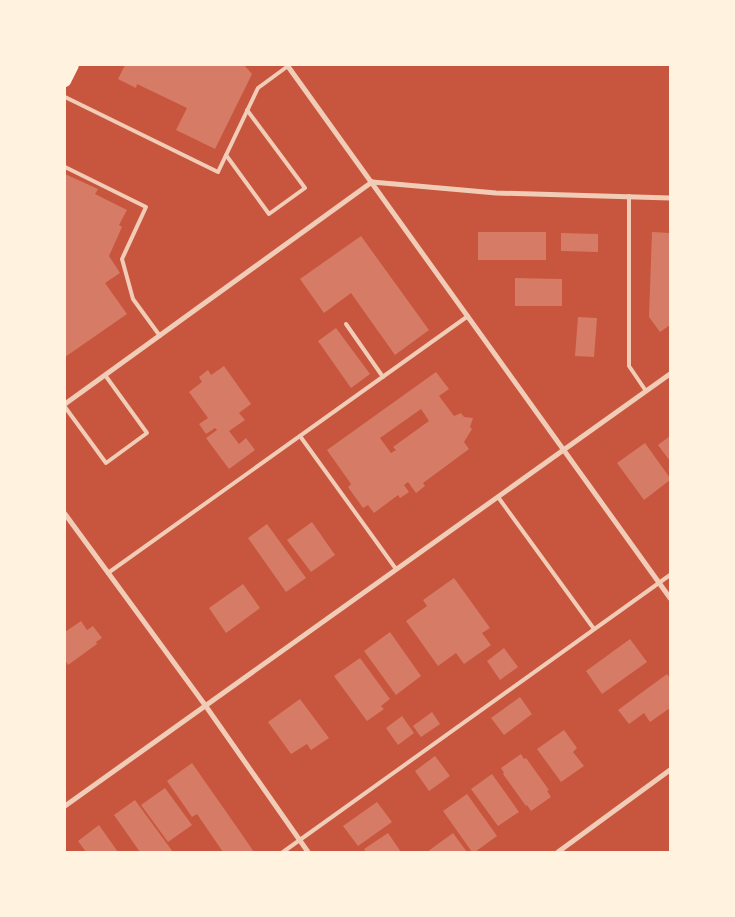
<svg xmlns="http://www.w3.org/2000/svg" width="735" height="917" viewBox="0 0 735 917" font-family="Mulish,sans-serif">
	<rect width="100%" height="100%" fill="#c8553d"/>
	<g fill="#d67c66" fill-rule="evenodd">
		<polygon points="125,65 244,65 252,74 215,149 176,130 187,108 137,84 136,88 118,79"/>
		<polygon points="65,174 98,189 95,194 127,210 119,225 122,227 109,256 120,273 105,283 127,314 65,357"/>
		<rect x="478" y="232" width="68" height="28"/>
		<polygon points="652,232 670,233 670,325 660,332 649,317"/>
		<polygon points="561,233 598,234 598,252 561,251"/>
		<polygon points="361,236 429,330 395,355 351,293 324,313 300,279"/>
		<polygon points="515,278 562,279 562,306 515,306"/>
		<polygon points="578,317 597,318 594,357 575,356"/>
		<polygon points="336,328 370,374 351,388 318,341"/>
		<polygon points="224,366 251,404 239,413 245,420 229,431 239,444 246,438 255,450 229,469 206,438 217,430 215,428 206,434 199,424 208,418 189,392 202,382 199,377 208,370 211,375"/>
		<path d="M436 372 449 389 439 396 454 416 461 413 464 417 473 418 470 427 472 429 464 442 469 449 423 483 425 486 416 493 408 482 404 485 409 492 400 498 398 495 374 513 368 505 363 508 348 487 351 484 327 450ZM421 409 429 421 393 447 396 450 391 453 380 438Z"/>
		<polygon points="670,436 670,461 658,445"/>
		<polygon points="645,443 670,478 670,480 644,500 617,463"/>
		<polygon points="312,522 335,555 311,572 287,540"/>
		<polygon points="267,524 306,578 286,592 248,538"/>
		<polygon points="454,578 490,628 482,633 491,645 464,664 456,653 438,666 406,621 427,606 423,600"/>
		<polygon points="243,584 260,608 226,633 209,608"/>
		<polygon points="81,621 87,630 93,626 102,638 96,642 97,644 68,665 65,660 65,632"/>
		<polygon points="390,632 421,676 396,695 364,651"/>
		<polygon points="630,639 647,662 602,694 586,671"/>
		<polygon points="504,648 518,667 500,680 487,661"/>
		<polygon points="360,658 390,699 381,706 384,709 367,721 334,676"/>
		<polygon points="667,674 670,678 670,708 650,722 644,713 629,724 618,710"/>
		<polygon points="520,697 532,714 504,735 491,718"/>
		<polygon points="300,699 329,738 311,750 307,744 291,754 268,722"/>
		<polygon points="432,712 440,724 421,737 413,726"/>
		<polygon points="402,716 414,733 398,745 386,728"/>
		<polygon points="564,730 577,748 573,752 584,766 561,782 537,749"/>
		<polygon points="521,754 524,759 526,758 549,790 547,791 551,797 531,811 527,805 526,806 503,774 504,773 501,768"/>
		<polygon points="435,756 450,776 429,791 415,771"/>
		<polygon points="192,763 241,833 254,852 223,852 197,814 192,817 167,781"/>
		<polygon points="492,774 519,812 498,826 471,789"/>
		<polygon points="165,788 192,825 168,842 141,805"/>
		<polygon points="467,794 497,836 475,852 472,852 443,811"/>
		<polygon points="135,800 173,852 140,852 114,815"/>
		<polygon points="377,802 392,822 358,846 343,826"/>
		<polygon points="99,825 118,852 86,852 78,841"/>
		<polygon points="388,833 401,852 366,852 364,849"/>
		<polygon points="453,833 467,852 427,852"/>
	</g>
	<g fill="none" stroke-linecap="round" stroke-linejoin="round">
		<g stroke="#f1ccb7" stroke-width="4">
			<polyline points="65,97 218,172 258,88 288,66"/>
			<polyline points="226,155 269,214 305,188 247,110"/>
			<polyline points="65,167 146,207 122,259 133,299 160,336"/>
			<polyline points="629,196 629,366 646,391"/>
			<polyline points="346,324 383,377"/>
			<polyline points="65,407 106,463 147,433 105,375"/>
			<polyline points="300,436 396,569"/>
			<polyline points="498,497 594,629"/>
			<polyline points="108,573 468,316"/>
			<polyline points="283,852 670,575"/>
		</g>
		<g stroke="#f1ccb7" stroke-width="5">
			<polyline points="287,65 670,598"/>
			<polyline points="372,182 496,193 670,198"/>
			<polyline points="65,404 372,182"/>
			<polyline points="65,514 205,705 308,852"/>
			<polyline points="65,806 670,374"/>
			<polyline points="558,852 670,770"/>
		</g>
		<polyline stroke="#fff3e0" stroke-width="12" points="65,81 73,65"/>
	</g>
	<rect width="735" height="917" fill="none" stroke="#fff3e0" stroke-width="132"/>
</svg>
